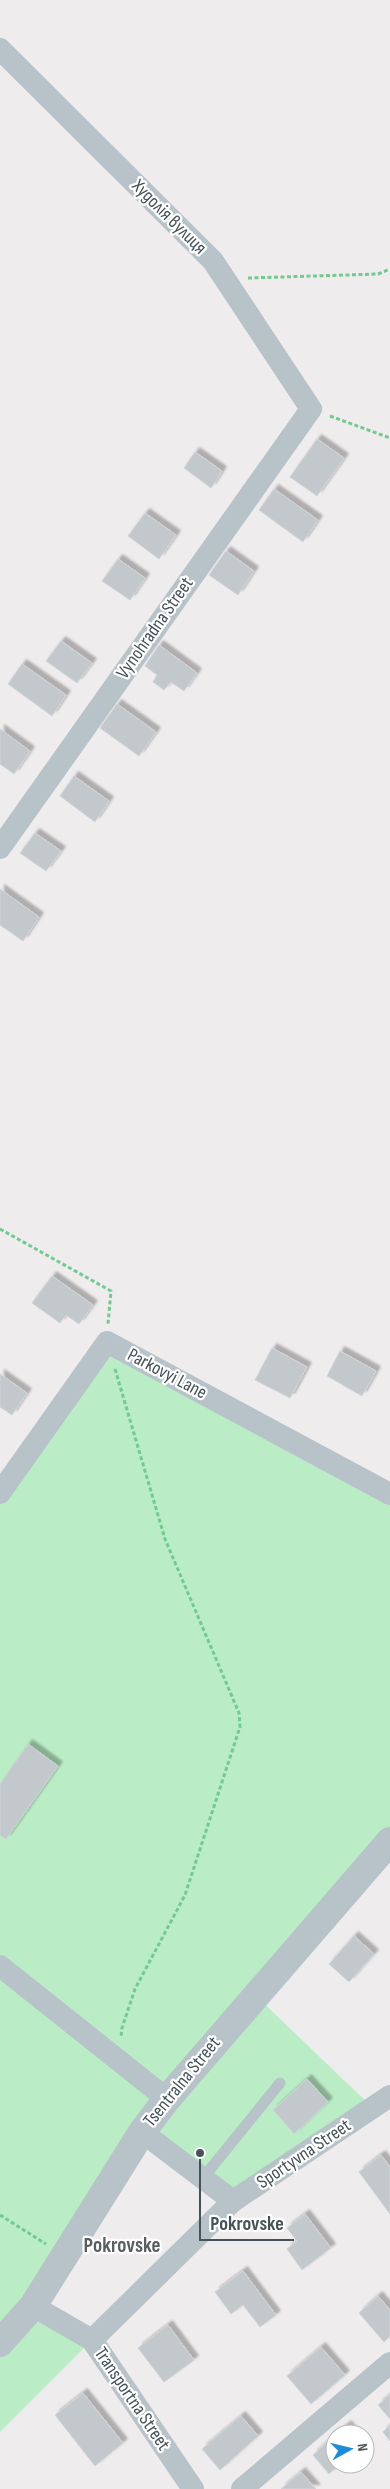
<svg xmlns="http://www.w3.org/2000/svg" width="390" height="2489" viewBox="0 0 390 2489" font-family="'Sofia Sans Condensed',sans-serif">
	<defs>
		<filter id="shadow"><feDropShadow dx="4.5" dy="-4.5" stdDeviation="1" flood-color="#0004"/></filter>
	</defs>
	<rect width="100%" height="100%" fill="#efeced"/>
	<polygon fill="#baedc6" points="107,1342 390,1494 390,1841 255,1995 373,2108 233,2201 142,2132 33,2306 92,2340 0,2432 0,1493"/>
	<g fill="#c3c8cc" stroke="#d0d4d8" filter="url(#shadow)">
		<polygon points="317,439 344,458 317,496 290,477"/>
		<polygon points="195,452 222,471 211,488 184,468"/>
		<polygon points="274,489 318,520 303,542 259,510"/>
		<polygon points="145,513 176,535 159,559 128,536"/>
		<polygon points="226,551 254,571 238,595 209,575"/>
		<polygon points="118,559 145,578 130,600 102,581"/>
		<polygon points="61,641 92,663 77,683 46,661"/>
		<polygon points="159,645 197,673 184,691 171,682 164,690 153,682 157,675 145,666"/>
		<polygon points="22,664 66,695 52,716 8,684"/>
		<polygon points="117,704 156,732 139,756 100,728"/>
		<polygon points="0,729 30,751 14,774 0,764"/>
		<polygon points="74,776 109,801 95,822 60,796"/>
		<polygon points="35,833 61,851 46,871 20,853"/>
		<polygon points="0,889 39,917 23,941 0,925"/>
		<polygon points="52,1276 93,1305 79,1324 66,1315 60,1323 32,1303"/>
		<polygon points="272,1348 307,1367 290,1398 255,1380"/>
		<polygon points="340,1351 376,1371 362,1396 327,1376"/>
		<polygon points="0,1374 27,1393 12,1415 0,1407"/>
		<polygon points="28,1744 58,1766 6,1839 0,1835 0,1784"/>
		<polygon points="354,1936 374,1954 349,1982 329,1964"/>
		<polygon points="307,2079 328,2102 294,2134 273,2110"/>
		<polygon points="381,2155 390,2167 390,2214 359,2172"/>
		<polygon points="305,2214 331,2248 302,2270 287,2249 297,2241 287,2228"/>
		<polygon points="243,2271 276,2315 260,2327 243,2305 231,2314 215,2292"/>
		<polygon points="378,2296 390,2310 390,2336 384,2342 359,2313"/>
		<polygon points="168,2325 194,2360 164,2382 138,2348"/>
		<polygon points="321,2347 345,2375 311,2404 287,2376"/>
		<polygon points="83,2393 123,2443 95,2466 55,2415"/>
		<polygon points="390,2395 390,2419 378,2405"/>
		<polygon points="241,2416 258,2436 220,2470 202,2449"/>
		<polygon points="347,2425 354,2434 336,2434"/>
		<polygon points="390,2425 390,2441 383,2432"/>
		<polygon points="335,2435 335,2464 340,2464 329,2474 313,2455"/>
		<polygon points="301,2472 316,2489 281,2489"/>
	</g>
	<g fill="none" stroke-linecap="round" stroke-linejoin="round">
		<g stroke="#73ca91" stroke-width="3" stroke-dasharray="4 2.5" stroke-linecap="butt">
			<polyline points="248,278 378,274 390,269"/>
			<polyline points="330,416 390,438"/>
			<polyline points="0,1229 111,1291 108,1324"/>
			<polyline points="115,1369 165,1539 239,1713 240,1727 185,1895 135,1989 122,2028 121,2037"/>
			<polyline points="0,2215 46,2244"/>
		</g>
		<polyline stroke="#b8c3c9" stroke-width="11" points="203,2178 280,2083"/>
		<g stroke="#b8c3c9" stroke-width="22">
			<polyline points="0,49 213,261 311,409 0,848"/>
			<polyline points="0,1493 107,1342 390,1494"/>
			<polyline points="0,1966 167,2099"/>
			<polyline points="142,2132 233,2201"/>
			<polyline points="33,2306 92,2340 193,2489"/>
			<polyline points="92,2340 233,2201 390,2096"/>
			<polyline points="242,2489 390,2363"/>
		</g>
		<polyline stroke="#b8c3c9" stroke-width="28" points="0,2343 33,2306 142,2132 167,2099 390,1841"/>
	</g>
	<g text-anchor="middle" dominant-baseline="central" stroke-width="4.5" stroke-linejoin="round" paint-order="stroke">
		<g font-size="19" fill="#455359" stroke="#fff">
			<text transform="translate(169 217) rotate(45)">Худолія вулиця</text>
			<text transform="translate(155 628) rotate(-55)">Vynohradna Street</text>
			<text transform="translate(167 1374) rotate(28)">Parkovyi Lane</text>
			<text transform="translate(182 2082) rotate(-51)">Tsentralna Street</text>
			<text transform="translate(304 2154) rotate(-34)">Sportyvna Street</text>
			<text transform="translate(132 2399) rotate(56)">Transportna Street</text>
		</g>
		<g font-size="21" font-weight="bold" fill="#595e61" stroke="#fff">
			<text x="122" y="2245">Pokrovske</text>
		</g>
	</g>
	<path fill="none" stroke="#455359" stroke-width="2" d="M200 2153L200 2240H294"/>
	<circle fill="#455359" stroke="#fff" stroke-width="2" cx="200" cy="2153" r="5"/>
	<g font-size="20" text-anchor="middle" font-weight="bold" fill="#455359" stroke="#fff" stroke-width="4.5" stroke-linejoin="round" paint-order="stroke">
		<text x="247" y="2230">Pokrovske</text>
	</g>
	<g transform="translate(350 2449) rotate(82)"><circle r="24" fill="#ffffff" stroke="#b5babd"/>
	<path d="M0-4L9 19L0 12L-9 19Z" fill="#1c8cd9"/>
	<text y="-8" font-size="14" font-weight="bold" text-anchor="middle" fill="#455359">N</text>
	</g>
</svg>
